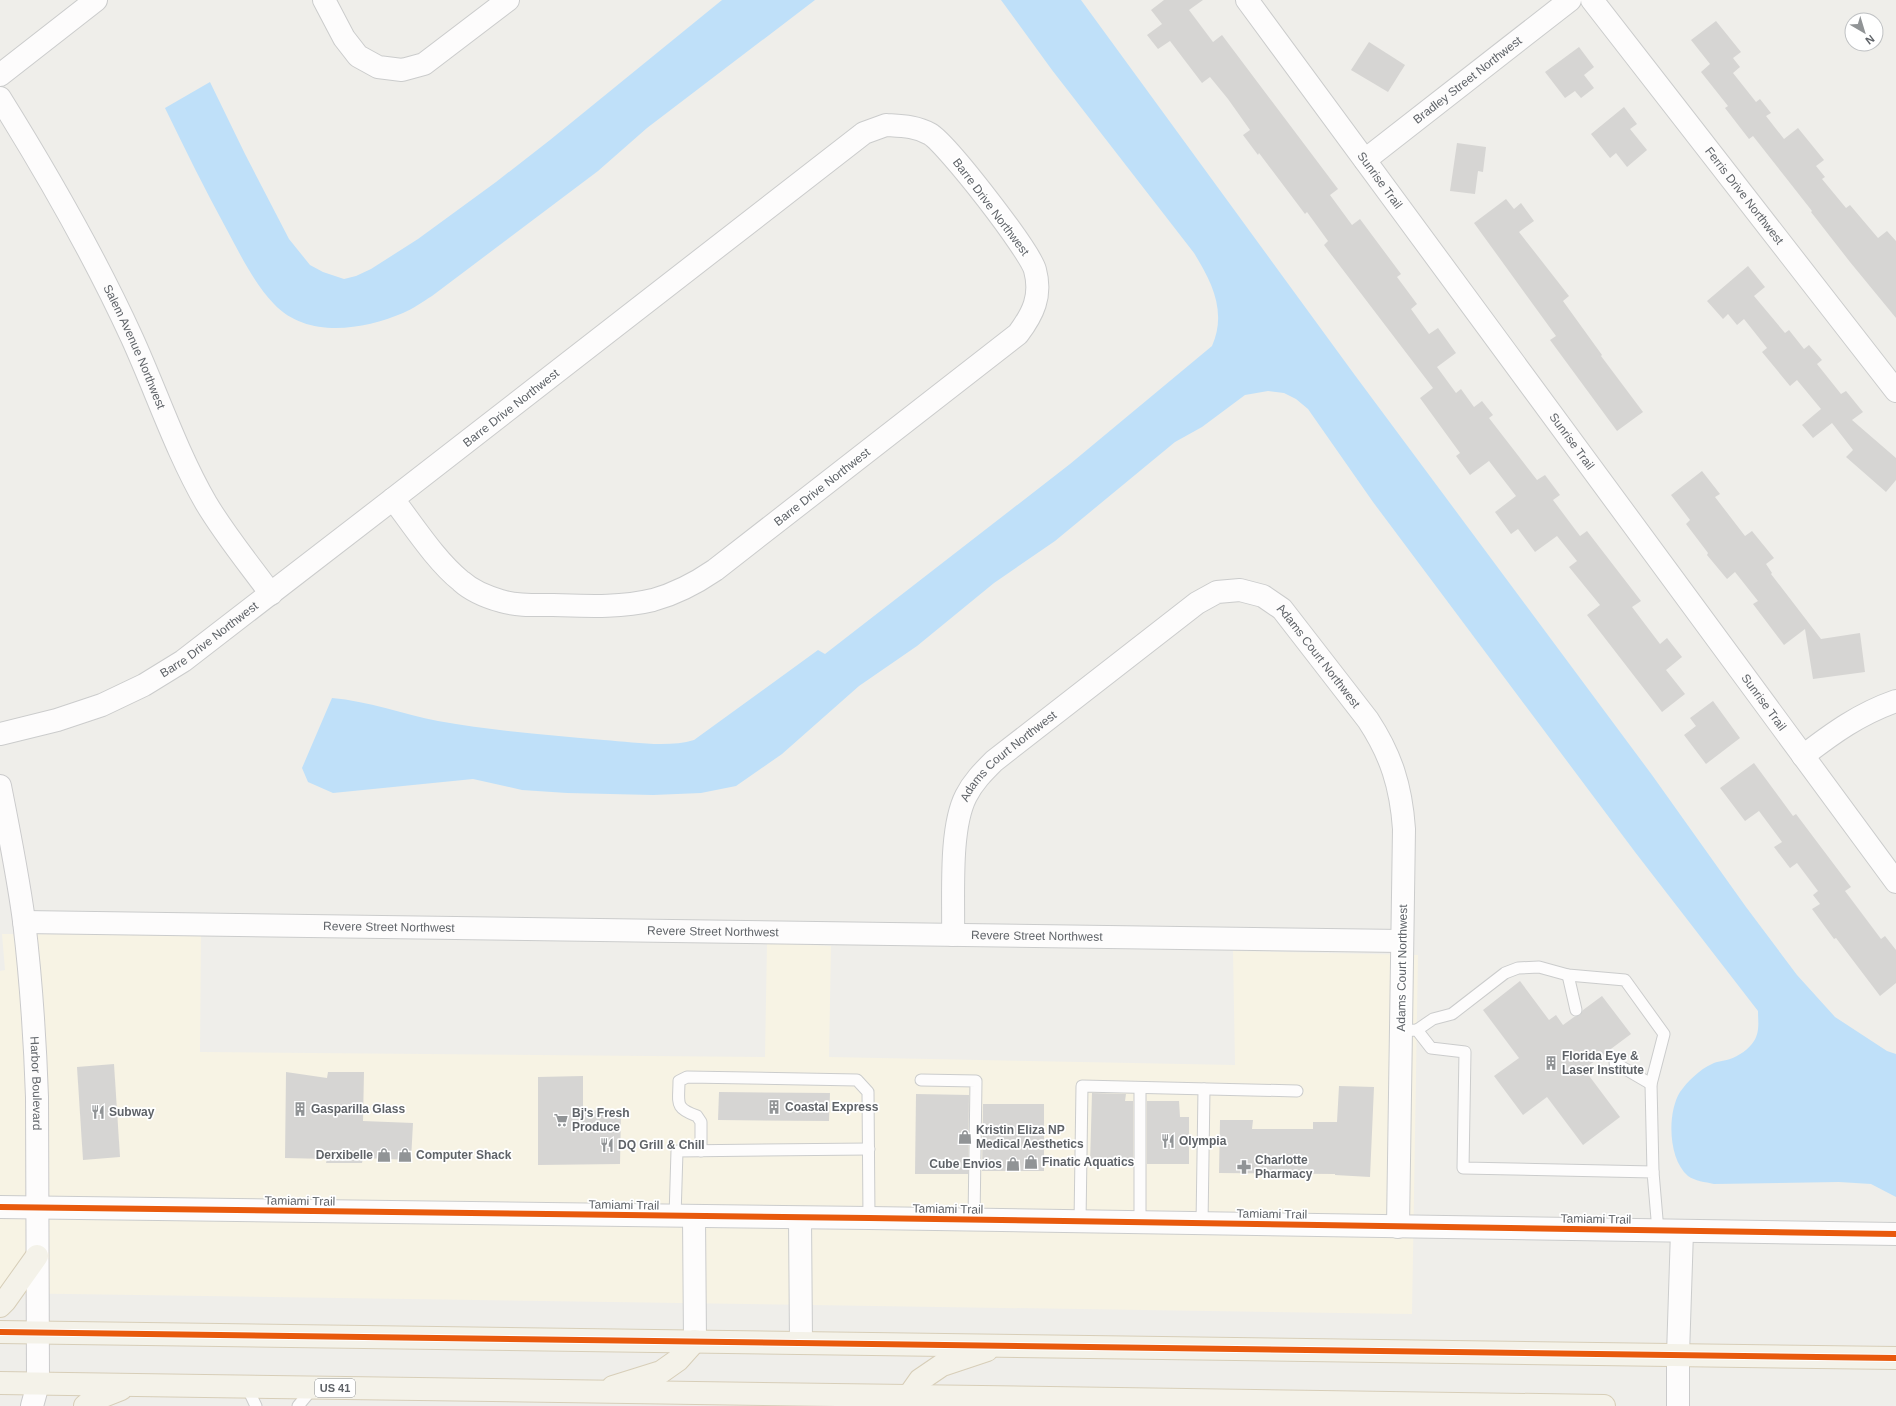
<svg xmlns="http://www.w3.org/2000/svg" width="1896" height="1406" viewBox="0 0 1896 1406" font-family="Helvetica,sans-serif">
	<rect width="100%" height="100%" fill="#efeeea"/>
	<polygon fill="#f7f3e4" points="2,934 201,935 200,1052 765,1057 767,943 831,946 829,1057 1235,1065 1233,951 1418,955 1412,1314 0,1293 0,971 5,970"/>
	<g fill="#bfe0f9">
		<path d="M722 0H815L647 128 598 171 432 296C422 302 413 309 403 313 363 330 307 339 274 304 254 283 241 256 227 230 205 190 185 149 165 108L210 82 245 154 289 239 310 265 323 272 344 279 356 276 371 269 418 239 496 182 550 140Z"/>
		<path d="M1001 0H1081L1354 374 1652 775 1746 907 1797 975 1835 1017 1887 1051 1896 1054V1197L1871 1184 1839 1182 1714 1184C1705 1182 1695 1181 1688 1176 1668 1159 1667 1113 1680 1092 1687 1082 1700 1069 1712 1064 1717 1061 1724 1061 1730 1059 1739 1056 1749 1049 1754 1041 1760 1032 1758 1021 1758 1011L1635 852 1373 502 1308 409 1296 399 1284 393 1268 391 1245 395 1202 427 1175 442 1055 541 994 583 917 646 859 686 782 754 736 786 701 793 653 795 567 793 522 790 473 779 333 793 308 782 302 768 332 698C368 701 403 714 438 721 493 731 549 735 604 740 632 742 668 748 694 740L818 650 825 654 1070 464 1212 346C1227 312 1212 282 1194 253L1052 70Z"/>
	</g>
	<g fill="#d6d5d3">
		<polygon points="1164,0 1203,0 1189,10 1213,42 1222,35 1338,189 1330,195 1352,225 1360,219 1401,274 1397,277 1417,304 1411,309 1429,334 1438,328 1456,353 1437,367 1456,393 1461,389 1474,407 1482,401 1493,415 1489,418 1537,480 1545,475 1560,495 1553,500 1580,536 1587,531 1641,601 1632,607 1660,644 1667,638 1682,657 1666,670 1685,694 1662,712 1587,615 1600,605 1569,567 1577,561 1557,536 1535,552 1518,529 1511,534 1495,512 1516,496 1489,461 1470,475 1456,456 1460,453 1420,398 1433,388 1324,245 1328,241 1307,212 1305,214 1259,153 1258,155 1243,135 1250,130 1228,99 1210,77 1202,83 1170,41 1158,49 1147,35 1162,24 1151,10"/>
		<polygon points="1716,21 1741,52 1733,58 1740,67 1733,73 1756,102 1760,99 1771,113 1766,116 1784,139 1798,128 1824,160 1816,166 1825,177 1822,179 1846,208 1850,205 1878,238 1887,231 1896,241 1896,318 1850,262 1811,212 1812,211 1753,136 1749,139 1725,108 1728,106 1701,72 1710,64 1691,40"/>
		<polygon points="1369,42 1405,65 1388,92 1351,70"/>
		<polygon points="1579,47 1594,67 1584,75 1594,88 1581,98 1575,91 1565,98 1545,72"/>
		<polygon points="1624,107 1637,124 1630,129 1647,150 1627,167 1616,153 1610,158 1591,134"/>
		<polygon points="1457,143 1486,147 1483,172 1478,171 1475,194 1450,191"/>
		<polygon points="1506,199 1514,209 1521,203 1534,221 1519,232 1569,296 1563,301 1602,355 1601,356 1643,412 1617,431 1550,340 1556,336 1474,223"/>
		<polygon points="1748,266 1765,287 1754,296 1785,333 1789,330 1804,349 1809,345 1822,360 1817,364 1841,394 1846,391 1863,412 1852,420 1896,458 1896,480 1886,492 1846,457 1853,450 1832,423 1813,438 1802,425 1821,409 1797,380 1790,386 1762,352 1767,348 1744,319 1737,325 1728,314 1723,319 1707,301"/>
		<polygon points="1702,471 1720,494 1715,497 1745,536 1752,531 1774,558 1766,564 1772,573 1771,574 1821,639 1860,633 1865,672 1813,679 1805,629 1784,645 1753,604 1758,601 1735,572 1727,579 1707,555 1708,553 1686,524 1690,520 1671,495"/>
		<polygon points="1713,701 1740,738 1706,764 1684,735 1696,726 1690,718"/>
		<polygon points="1754,763 1793,816 1796,814 1851,887 1845,891 1881,939 1885,936 1896,950 1896,983 1880,996 1836,938 1834,939 1812,909 1820,904 1813,895 1818,891 1797,863 1790,868 1774,847 1782,842 1759,811 1745,821 1720,788"/>
		<polygon points="1520,981 1549,1020 1556,1015 1563,1025 1574,1017 1580,1015 1583,1010 1602,996 1631,1034 1584,1069 1620,1117 1583,1145 1547,1097 1523,1115 1494,1076 1519,1058 1483,1010"/>
		<polygon points="114,1064 120,1157 83,1160 77,1067"/>
		<polygon points="286,1072 327,1078 328,1072 364,1072 363,1121 413,1123 411,1160 363,1158 362,1163 326,1163 327,1159 285,1158"/>
		<polygon points="583,1076 583,1110 621,1111 620,1164 538,1165 538,1077"/>
		<polygon points="1339,1086 1374,1087 1370,1177 1335,1175 1335,1174 1219,1173 1220,1120 1253,1120 1252,1129 1313,1129 1313,1122 1337,1122"/>
		<polygon points="719,1092 830,1093 829,1121 718,1120"/>
		<polygon points="1092,1093 1126,1094 1125,1101 1133,1101 1133,1164 1090,1164"/>
		<polygon points="916,1094 969,1095 968,1174 915,1174"/>
		<polygon points="1147,1101 1179,1101 1180,1117 1189,1117 1189,1164 1147,1164"/>
		<polygon points="983,1104 1044,1104 1044,1171 982,1171"/>
	</g>
	<g fill="none" stroke-linecap="round" stroke-linejoin="round">
		<defs>
			<g id="lane">
				<polyline points="1568,975 1576,1010"/>
				<polyline points="1417,1030 1433,1019 1452,1014 1505,973 1518,968 1539,967 1568,975 1625,980 1664,1034 1651,1084 1653,1172"/>
				<polyline points="1401,1031 1417,1030 1431,1048 1465,1052 1463,1168 1653,1172 1658,1231"/>
				<polyline points="1615,1063 1651,1084"/>
				<polyline points="921,1080 976,1081 974,1220"/>
				<polyline points="1140,1088 1140,1223"/>
				<path d="M701 1151V1122L697 1116C674 1108 679 1103 679 1081L687 1077 857 1080 868 1092 869 1218"/>
				<polyline points="675,1217 677,1151 869,1149"/>
				<polyline points="1080,1222 1082,1086 1297,1091"/>
				<polyline points="1202,1224 1204,1089"/>
				<polyline points="247,1387 256,1406"/>
				<polyline points="298,1406 313,1388"/>
			</g>
			<g id="street">
				<polyline points="324,0 344,38 358,56 378,67 402,70 424,64 508,0"/>
				<path id="s1" d="M1247 0 1896 882"/>
				<path id="s2" d="M1592 0 1896 391"/>
				<polyline points="0,75 96,0"/>
				<path id="s3" d="M0 98C48 175 94 255 132 338 157 393 176 451 206 503 225 535 249 564 271 594"/>
				<path d="M886 125C901 126 916 126 930 134 947 144 1030 251 1035 270 1042 296 1033 314 1018 334L715 570C696 583 675 594 653 600 620 608 586 606 553 605 536 605 517 606 501 601 487 597 472 591 461 581 436 561 413 525 393 499L864 133Z"/>
				<path id="s4" d="M1365 160 1570 0"/>
				<path id="s5" d="M0 734 57 720 102 705 144 685 183 661 393 499"/>
				<path d="M1803 756C1833 733 1859 714 1896 701"/>
				<path id="s6" d="M24 922 1402 941"/>
				<path id="s7" d="M953 935C954 897 949 829 966 796 973 782 983 772 994 761L1197 603 1217 592 1240 590 1263 596 1282 609 1368 720C1391 755 1401 786 1404 829L1398 1227"/>
				<polyline points="0,1207 869,1218 1896,1234"/>
				<polyline points="694,1217 695,1341"/>
				<polyline points="800,1218 801,1342"/>
				<polyline points="1678,1355 1682,1231"/>
			</g>
			<g id="secondary">
				<path id="s8" d="M0 786C9 831 18 876 24 921 31 980 35 1039 37 1097L38 1384 32 1406"/>
				<polyline points="1678,1355 1678,1406"/>
			</g>
			<g id="primary">
				<polyline points="0,1306 5,1301 37,1256"/>
				<polyline points="0,1332 1896,1358"/>
				<polyline points="0,1383 1604,1406"/>
				<polyline points="613,1387 661,1372 678,1360 695,1341"/>
				<polyline points="908,1397 920,1380 942,1365 987,1350"/>
				<polyline points="85,1406 91,1401 121,1389"/>
			</g>
		</defs>
		<use href="#lane" stroke="#cbcccc" stroke-width="13"/>
		<use href="#street" stroke="#cbcccc" stroke-width="24"/>
		<use href="#secondary" stroke="#cacacb" stroke-width="24"/>
		<use href="#primary" stroke="#d7ceb8" stroke-width="24"/>
		<use href="#lane" stroke="#fdfcfc" stroke-width="11"/>
		<use href="#street" stroke="#fdfcfc" stroke-width="22"/>
		<use href="#secondary" stroke="#fdfcfc" stroke-width="22"/>
		<use href="#primary" stroke="#f4f2e9" stroke-width="22"/>
		<defs>
			<g id="cycleway">
				<polyline points="0,1207 869,1218 1896,1234"/>
				<polyline points="0,1332 1896,1358"/>
			</g>
		</defs>
		<use href="#cycleway" stroke="#fff" stroke-width="8"/>
		<use href="#cycleway" stroke="#e8590c" stroke-width="6"/>
	</g>
	<defs>
		<symbol id="building-bare" viewBox="-9 -9 18 18"><path d="M-4-6H4V6H1V3H-1V6H-4ZM-2.5-4.3h1.7v1.8h-1.7ZM.8-4.3h1.7v1.8H.8ZM-2.5-1h1.7V.8h-1.7ZM.8-1h1.7V.8H.8Z" fill="#919496" stroke="#fff" stroke-width="2.5" paint-order="stroke"/></symbol>
		<symbol id="restaurant-bare" viewBox="-9 -9 18 18"><path d="M-5-6h1v4h1v-4h1v4h1v-4h1v5L-1.5 .5V6h-2V.5L-5-1ZM5-6V6H3V1.5H1.5Q1.5-4 5-6Z" fill="#919496" stroke="#fff" stroke-width="2.5" paint-order="stroke"/></symbol>
		<symbol id="supermarket-bare" viewBox="-9 -9 18 18"><path d="M-6-5.5h2.5l.6 2H6L4.5 2H-2.5L-4.4-4H-6ZM-1.5 3.2a1.3 1.3 0 1 0 .1 0ZM3 3.2a1.3 1.3 0 1 0 .1 0Z" fill="#919496" stroke="#fff" stroke-width="2.5" paint-order="stroke"/></symbol>
		<symbol id="shop-bare" viewBox="-9 -9 18 18"><path d="M-5-2.5h2.3a2.7 3.5 0 0 1 5.4 0H5L5.5 6h-11ZM-1.5-2.5h3a1.5 2.3 0 0 0-3 0Z" fill="#919496" stroke="#fff" stroke-width="2.5" paint-order="stroke"/></symbol>
		<symbol id="pharmacy-bare" viewBox="-9 -9 18 18"><path d="M-2-6h4v4h4v4h-4v4h-4v-4h-4v-4h4Z" fill="#919496" stroke="#fff" stroke-width="2.5" paint-order="stroke"/></symbol>
	</defs>
	<g fill-rule="evenodd">
		<use href="#building-bare" x="1541" y="1053" width="20" height="20"/>
		<use href="#building-bare" x="764" y="1097" width="20" height="20"/>
		<use href="#building-bare" x="290" y="1099" width="20" height="20"/>
		<use href="#restaurant-bare" x="88" y="1102" width="20" height="20"/>
		<use href="#supermarket-bare" x="551" y="1110" width="20" height="20"/>
		<use href="#shop-bare" x="955" y="1127" width="20" height="20"/>
		<use href="#restaurant-bare" x="1158" y="1131" width="20" height="20"/>
		<use href="#restaurant-bare" x="597" y="1135" width="20" height="20"/>
		<use href="#shop-bare" x="374" y="1145" width="20" height="20"/>
		<use href="#shop-bare" x="395" y="1145" width="20" height="20"/>
		<use href="#shop-bare" x="1021" y="1152" width="20" height="20"/>
		<use href="#shop-bare" x="1003" y="1154" width="20" height="20"/>
		<use href="#pharmacy-bare" x="1234" y="1157" width="20" height="20"/>
	</g>
	<g text-anchor="middle" dominant-baseline="central" stroke-width="3.5" stroke-linejoin="round" paint-order="stroke">
		<rect fill="#fff" stroke="#8f9295" stroke-width="1" x="315" y="1379" width="40" height="18" rx="3"/>
		<g font-size="11" font-weight="bold" fill="#5f6368">
			<text x="335" y="1388">US 41</text>
		</g>
		<g font-size="12" fill="#5f6368" stroke="#fff">
			<text stroke="none"><textPath href="#s4" startOffset="130">Bradley Street Northwest</textPath></text>
			<text stroke="none"><textPath href="#s1" startOffset="224">Sunrise Trail</textPath></text>
			<text stroke="none"><textPath href="#s2" startOffset="248">Ferris Drive Northwest</textPath></text>
			<text transform="translate(991 207) rotate(53)">Barre Drive Northwest</text>
			<text stroke="none"><textPath href="#s3" startOffset="283">Salem Avenue Northwest</textPath></text>
			<text transform="translate(511 408) rotate(-38)">Barre Drive Northwest</text>
			<text stroke="none"><textPath href="#s1" startOffset="548">Sunrise Trail</textPath></text>
			<text transform="translate(822 487) rotate(-38)">Barre Drive Northwest</text>
			<text stroke="none"><textPath href="#s5" startOffset="232">Barre Drive Northwest</textPath></text>
			<text stroke="none"><textPath href="#s7" startOffset="595">Adams Court Northwest</textPath></text>
			<text stroke="none"><textPath href="#s1" startOffset="872">Sunrise Trail</textPath></text>
			<text stroke="none"><textPath href="#s7" startOffset="199">Adams Court Northwest</textPath></text>
			<text stroke="none"><textPath href="#s6" startOffset="365">Revere Street Northwest</textPath></text>
			<text stroke="none"><textPath href="#s6" startOffset="689">Revere Street Northwest</textPath></text>
			<text stroke="none"><textPath href="#s6" startOffset="1013">Revere Street Northwest</textPath></text>
			<text transform="translate(1402 968) rotate(-89)">Adams Court Northwest</text>
			<text stroke="none"><textPath href="#s8" startOffset="300">Harbor Boulevard</textPath></text>
			<text transform="translate(300 1201) rotate(1)">Tamiami Trail</text>
			<text transform="translate(624 1205) rotate(1)">Tamiami Trail</text>
			<text transform="translate(948 1209) rotate(1)">Tamiami Trail</text>
			<text transform="translate(1272 1214) rotate(1)">Tamiami Trail</text>
			<text transform="translate(1596 1219) rotate(1)">Tamiami Trail</text>
		</g>
		<g font-size="12" font-weight="bold" fill="#5f6368" stroke="#fff" text-anchor="start">
			<text x="1562" y="1056">Florida Eye &amp;<tspan x="1562" dy="14">Laser Institute</tspan></text>
			<text x="785" y="1107">Coastal Express</text>
			<text x="311" y="1109">Gasparilla Glass</text>
			<text x="109" y="1112">Subway</text>
			<text x="572" y="1113">Bj's Fresh<tspan x="572" dy="14">Produce</tspan></text>
			<text x="976" y="1130">Kristin Eliza NP<tspan x="976" dy="14">Medical Aesthetics</tspan></text>
			<text x="1179" y="1141">Olympia</text>
			<text x="618" y="1145">DQ Grill &amp; Chill</text>
			<text x="373" y="1155" text-anchor="end">Derxibelle</text>
			<text x="416" y="1155">Computer Shack</text>
			<text x="1255" y="1160">Charlotte<tspan x="1255" dy="14">Pharmacy</tspan></text>
			<text x="1042" y="1162">Finatic Aquatics</text>
			<text x="1002" y="1164" text-anchor="end">Cube Envios</text>
		</g>
	</g>
	<g transform="translate(1864 32) rotate(142)"><circle r="19" fill="#ffffff" stroke="#bfc1c3"/>
	<path d="M0-3L7 15L0 10L-7 15Z" fill="#919496"/>
	<text y="-6" font-size="11" font-weight="bold" text-anchor="middle" fill="#5f6368">N</text>
	</g>
</svg>
